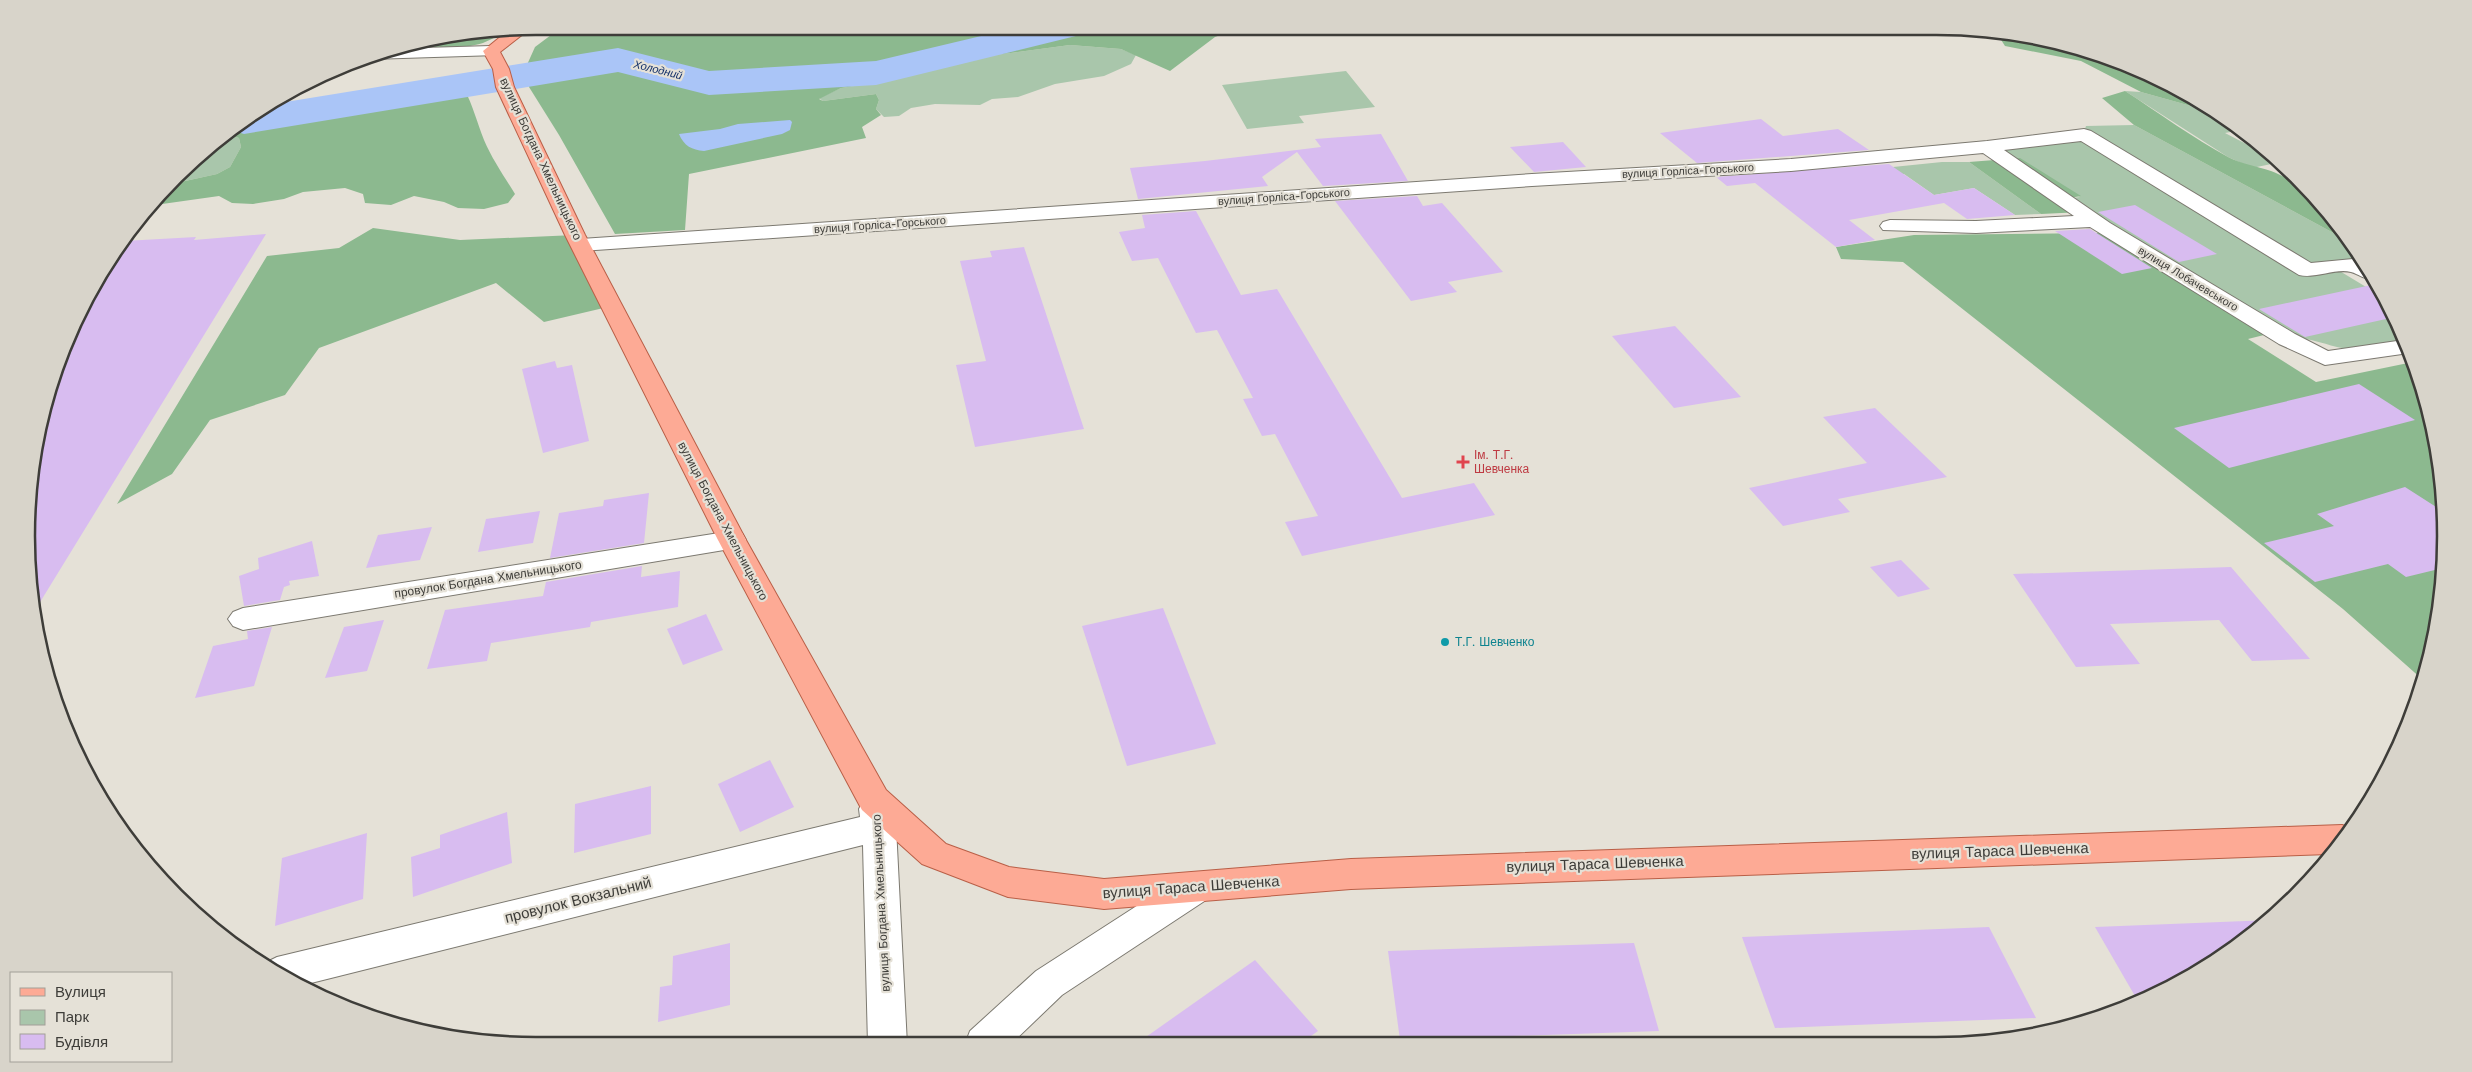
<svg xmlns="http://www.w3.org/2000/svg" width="2472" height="1072" viewBox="0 0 2472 1072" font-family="'Work Sans',sans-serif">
	<rect width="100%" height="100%" fill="#e5e1d7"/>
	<g fill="#a9c6ab">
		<polygon points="1070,45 1121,49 1136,55 1131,64 1104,76 1055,84 1018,97 992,99 980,105 935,104 911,108 899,116 884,117 876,109 879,100 876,94 823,101 819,98 841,88 888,81 951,61"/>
		<polygon points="1346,71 1375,107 1299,116 1304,123 1247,129 1222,85"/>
		<polygon points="2125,91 2141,92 2216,113 2241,130 2225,133 2281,162 2252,168 2228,157"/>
		<path d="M2134 125 2352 243 2363 262 2333 267 2386 299 2393 311 2407 347C2389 351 2355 351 2337 347 2317 342 2308 337 2287 339L2063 199 2080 197 2006 160 1987 147 2083 135 2086 126Z"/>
		<polygon points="226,134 239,138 241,147 230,167 217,174 167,185 200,153"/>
		<polygon points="1942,162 1969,162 2041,214 2015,215 1974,188 1934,195 1904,174 1808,185 1893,167"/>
	</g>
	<g fill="#8cb98f">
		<polygon points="563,26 1245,26 1215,37 1170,71 1121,49 1070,45 951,61 888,81 841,88 819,99 823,101 876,94 879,100 876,109 881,115 862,127 866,138 689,174 685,230 615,234 559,135 529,87 526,67 535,47"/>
		<path d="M505 29C486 48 462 48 436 47 428 47 421 42 413 42L437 36Z"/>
		<path d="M1996 32C2073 40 2153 67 2216 113L2141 92 2081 61 2005 46Z"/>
		<path d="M446 88 464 89C473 105 477 123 484 140 492 159 504 176 515 194L508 203 484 209 458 208 444 202 414 196 391 205 365 203 363 194 345 188 303 192 284 199 253 204 232 203 219 196 148 206 167 185 217 174 230 167 241 147 239 138 226 134 244 121Z"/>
		<path d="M2125 91C2159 113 2193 138 2228 157 2242 164 2256 166 2271 171 2306 184 2332 213 2352 243L2134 125 2102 98Z"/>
		<polygon points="2020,158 2081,196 2064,199 2082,212 2041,214 1969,162"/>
		<polygon points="373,228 460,240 575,235 612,306 544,322 496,283 319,348 285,395 210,420 172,474 117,504 267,256 339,248"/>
		<polygon points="2100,233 2264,335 2248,339 2316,382 2413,362 2428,404 2445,503 2441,603 2423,680 2343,609 1903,262 1841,259 1836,247 1914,235"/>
	</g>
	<path fill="#aac5f7" d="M790 120 792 122 790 130 782 134 704 151C692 150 684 146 679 134L720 129 738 124Z"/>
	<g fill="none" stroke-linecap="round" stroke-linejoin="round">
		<polygon fill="#aac5f7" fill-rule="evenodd" points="1023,26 1089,26 1084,34 876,85 709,95 618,72 244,134 231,130 267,105 618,48 709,71 876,61"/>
	</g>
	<g fill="#d8bcf0">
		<polygon points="1761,119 1783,136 1838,129 1869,150 1697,163 1660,133"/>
		<polygon points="1381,134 1408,181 1323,186 1297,152 1262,177 1268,186 1138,199 1130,168 1205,161 1321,147 1315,139"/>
		<polygon points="1563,142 1586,167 1534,172 1510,147"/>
		<polygon points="1889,164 1934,195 1974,188 2015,215 1967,219 1944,203 1849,220 1875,240 1836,247 1755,183 1727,186 1716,177"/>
		<polygon points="1417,196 1423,206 1442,203 1503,272 1448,282 1457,292 1411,301 1335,201"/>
		<polygon points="2135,205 2217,254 2179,262 2098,212"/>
		<polygon points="1196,211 1241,295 1277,289 1402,498 1474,483 1495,515 1302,556 1285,522 1318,516 1275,434 1262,436 1243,399 1253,398 1217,330 1196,333 1158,258 1132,261 1119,232 1145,228 1142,215"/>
		<polygon points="2090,229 2152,268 2122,274 2055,231"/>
		<polygon points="266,234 34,612 26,536 36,437 65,341 95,281 124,241 196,237 194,240"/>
		<polygon points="1024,247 1084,429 975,447 956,365 986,361 960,261 992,257 990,251"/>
		<polygon points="2376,284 2395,317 2305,337 2259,309"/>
		<polygon points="1675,326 1741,397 1674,408 1612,336"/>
		<polygon points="555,361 557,368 572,365 589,441 543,453 522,369"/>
		<polygon points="2359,384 2415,420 2229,468 2174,428"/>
		<polygon points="1875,408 1947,477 1838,499 1850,512 1783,526 1749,488 1867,463 1823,417"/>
		<polygon points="2405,487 2444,512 2443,568 2406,577 2388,564 2315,582 2264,543 2334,526 2317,514"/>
		<polygon points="649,493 644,543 550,558 559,513 603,506 604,500"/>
		<polygon points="540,511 533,543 478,552 486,519"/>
		<polygon points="432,527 420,560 366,568 378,535"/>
		<polygon points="312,541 319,576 289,581 290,585 284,587 280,600 244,606 239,576 259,569 258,558"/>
		<polygon points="1901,560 1930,589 1898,597 1870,567"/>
		<polygon points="642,566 641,577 680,571 678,607 591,622 590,627 491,643 487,661 427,669 445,610 543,596 546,582"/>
		<polygon points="2231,567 2310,659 2252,661 2219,620 2110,624 2140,664 2076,667 2013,574"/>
		<polygon points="1163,608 1216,744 1127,766 1082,626"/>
		<polygon points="706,614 723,650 683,665 667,629"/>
		<polygon points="384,620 367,671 325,678 344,627"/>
		<polygon points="272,627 254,686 195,698 213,646 248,639 247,631"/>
		<polygon points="770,760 794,807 740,832 718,784"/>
		<polygon points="651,786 651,834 574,853 575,804"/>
		<polygon points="507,812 512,863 413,897 411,857 440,848 440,835"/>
		<polygon points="367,833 363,899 275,926 282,858"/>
		<polygon points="2271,920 2161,993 2139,1003 2095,927"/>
		<polygon points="1989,927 2036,1018 1775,1028 1742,937"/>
		<polygon points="730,943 730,1005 658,1022 660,987 672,985 673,956"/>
		<polygon points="1634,943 1659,1031 1400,1040 1388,951"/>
		<polygon points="1255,960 1318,1031 1301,1043 1136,1044"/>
	</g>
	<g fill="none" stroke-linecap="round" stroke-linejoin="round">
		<defs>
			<g id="minor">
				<polygon points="491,46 497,47 499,51 497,55 371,59 365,57 390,49"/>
				<path d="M2084 129 2091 131 2311 263 2353 259 2363 261 2373 279C2364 280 2359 274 2351 272 2335 268 2316 279 2299 275L2081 141 2004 150 2110 223 2295 334 2328 351 2404 340 2409 353 2325 365 2279 344 2090 227 1976 233 1883 230 1880 226 1883 222 1890 220 1976 221 2074 216 1983 153 1791 171 1532 186 581 251 574 249 571 245 574 241 581 239 1532 174 1791 159 1987 141Z"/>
				<polygon points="732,531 742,533 746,540 742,547 243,630 233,626 228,619 233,612 243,608"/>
				<polygon points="876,795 888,799 893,809 896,827 907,1045 868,1045 863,845 299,986 281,978 263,964 277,957 860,817 859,809 864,799"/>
				<polygon points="1193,874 1206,878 1211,889 1206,900 1062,995 1011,1044 965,1044 970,1031 1036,971 1180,878"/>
			</g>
			<polygon id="major" points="528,27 527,31 500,52 509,69 514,87 585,235 746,540 886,790 946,844 1009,867 1104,879 1351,859 2342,825 2352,828 2329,854 1351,889 1104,909 1008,897 922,864 862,810 718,540 565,235 496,87 493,69 483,51 510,29"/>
		</defs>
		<use href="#minor" stroke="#7c7970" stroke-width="2"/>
		<use href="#major" stroke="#b95f47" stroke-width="2"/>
		<use href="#minor" fill="#fff" fill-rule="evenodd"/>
		<use href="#major" fill="#fdaa95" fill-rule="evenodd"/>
	</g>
	<path fill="#e0444e" stroke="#e5e1d7" stroke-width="2" d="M1460.5 454.5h5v5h5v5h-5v5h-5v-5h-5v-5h5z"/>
	<circle fill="#0f9aa8" stroke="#e5e1d7" stroke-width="2" cx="1445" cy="642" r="5"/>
	<g text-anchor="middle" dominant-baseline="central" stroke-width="4.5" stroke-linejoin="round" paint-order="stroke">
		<g font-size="11" font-style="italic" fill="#122f68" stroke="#e5e1d7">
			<text transform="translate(658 70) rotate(14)">Холодний</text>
		</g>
		<g font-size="11" fill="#3e3d39" stroke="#e5e1d7">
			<text transform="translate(1688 171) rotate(-3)">вулиця Горліса-Горського</text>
			<text transform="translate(1284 197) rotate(-4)">вулиця Горліса-Горського</text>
			<text transform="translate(880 225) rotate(-4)">вулиця Горліса-Горського</text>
			<text transform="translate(2188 279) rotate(31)">вулиця Лобачевського</text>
		</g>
		<g font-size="12" fill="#3e3d39" stroke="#e5e1d7">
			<text transform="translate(541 159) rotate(65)">вулиця Богдана Хмельницького</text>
			<text transform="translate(723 521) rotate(62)">вулиця Богдана Хмельницького</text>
			<text transform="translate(488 579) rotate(-9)">провулок Богдана Хмельницького</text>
			<text transform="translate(881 903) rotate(-93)">вулиця Богдана Хмельницького</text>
		</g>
		<g font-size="12" fill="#be3a42" stroke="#e5e1d7" text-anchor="start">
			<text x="1474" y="455">Ім. Т.Г.<tspan x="1474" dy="14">Шевченка</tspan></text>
		</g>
		<g font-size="12" fill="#0d838f" stroke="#e5e1d7" text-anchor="start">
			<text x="1455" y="642">Т.Г. Шевченко</text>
		</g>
		<g font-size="15" fill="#3e3d39" stroke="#e5e1d7">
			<text transform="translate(2000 851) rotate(-2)">вулиця Тараса Шевченка</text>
			<text transform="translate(1595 864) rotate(-2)">вулиця Тараса Шевченка</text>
			<text transform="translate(1191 887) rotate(-4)">вулиця Тараса Шевченка</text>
			<text transform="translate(578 900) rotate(-14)">провулок Вокзальний</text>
		</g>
	</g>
	<path d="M0 0H2472V1072H0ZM536 35H1936A501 501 0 0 1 2437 536V536A501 501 0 0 1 1936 1037H536A501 501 0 0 1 35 536V536A501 501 0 0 1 536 35Z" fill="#d8d4ca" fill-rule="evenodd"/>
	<path fill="none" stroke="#3e3d39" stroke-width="2.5" d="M536 35H1936A501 501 0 0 1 2437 536V536A501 501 0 0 1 1936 1037H536A501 501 0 0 1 35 536V536A501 501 0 0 1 536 35Z"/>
	<rect x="10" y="972" width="162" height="90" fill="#e5e1d7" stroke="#a29f98"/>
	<rect x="20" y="988" width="25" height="8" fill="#fdaa95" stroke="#a29f98"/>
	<text x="55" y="997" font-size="15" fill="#3e3d39">Вулиця</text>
	<rect x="20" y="1010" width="25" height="15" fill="#a9c6ab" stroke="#a29f98"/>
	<text x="55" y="1022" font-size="15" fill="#3e3d39">Парк</text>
	<rect x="20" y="1034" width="25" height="15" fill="#d8bcf0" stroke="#a29f98"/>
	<text x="55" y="1047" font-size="15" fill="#3e3d39">Будівля</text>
</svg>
